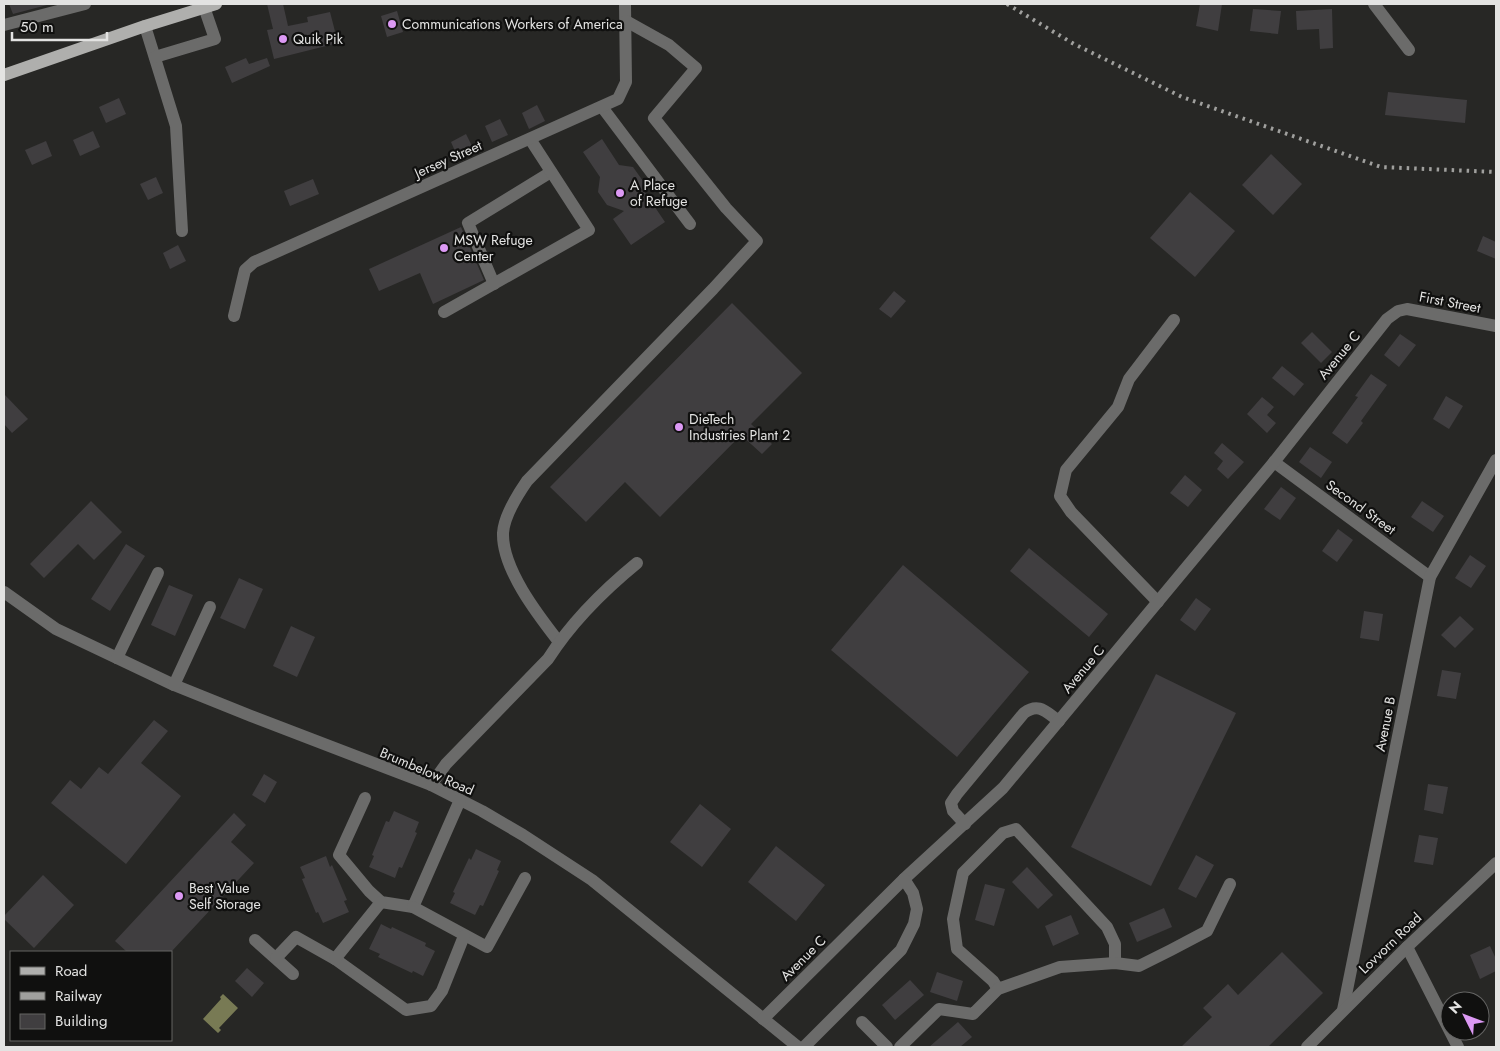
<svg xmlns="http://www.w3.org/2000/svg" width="1500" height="1051" viewBox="0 0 1500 1051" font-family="Jost,sans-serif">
	<rect width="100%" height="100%" fill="#272725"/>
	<polygon fill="#787a54" points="223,994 238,1008 219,1028 221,1030 218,1033 203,1019 221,999 220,997"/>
	<g fill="#403e40">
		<polygon points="9,4 47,4 47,5 13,14"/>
		<polygon points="267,4 283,4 288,26 308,22 307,17 330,12 338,43 274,59 267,30 273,29"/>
		<polygon points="1200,4 1222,4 1218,31 1196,26"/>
		<polygon points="1253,9 1281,11 1278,34 1250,31"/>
		<polygon points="1332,9 1333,48 1320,49 1319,29 1297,30 1296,11"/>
		<polygon points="397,11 403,32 387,37 381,16"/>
		<polygon points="246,58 249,64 267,58 270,66 232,83 225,67"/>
		<polygon points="1388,92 1467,100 1465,123 1385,115"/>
		<polygon points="119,98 126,114 106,123 99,107"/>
		<polygon points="537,105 545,121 529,129 522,113"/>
		<polygon points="500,119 508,135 492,142 485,126"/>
		<polygon points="93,131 100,147 80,156 73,140"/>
		<polygon points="466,134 474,150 458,158 451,142"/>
		<polygon points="602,139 619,165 633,167 643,181 642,188 665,222 631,245 613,219 624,211 607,205 598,192 600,177 583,152"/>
		<polygon points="46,141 52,156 32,165 25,150"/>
		<polygon points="1271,154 1302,184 1273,215 1242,185"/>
		<polygon points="156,177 163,193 148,200 140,184"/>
		<polygon points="313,179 319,194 290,206 284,191"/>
		<polygon points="1190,192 1235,231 1195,277 1150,238"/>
		<polygon points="461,227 484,280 433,304 420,273 379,291 369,269"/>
		<polygon points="1483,236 1496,242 1496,259 1477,251"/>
		<polygon points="178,245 186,261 170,269 163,253"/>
		<polygon points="894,291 906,301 891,318 879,309"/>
		<polygon points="732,303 802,373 751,424 772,444 762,454 741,435 660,517 625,482 586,522 550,487"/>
		<polygon points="1312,332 1332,352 1321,363 1301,343"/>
		<polygon points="1400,334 1416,345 1399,367 1384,355"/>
		<polygon points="1282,366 1304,384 1294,396 1272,378"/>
		<polygon points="1371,374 1387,385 1361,421 1363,423 1347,444 1332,433 1358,397 1355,396"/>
		<polygon points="4,394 28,419 12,433 4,424"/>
		<polygon points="1446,396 1463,406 1449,429 1433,419"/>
		<polygon points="1262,397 1274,407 1267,415 1276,423 1267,433 1247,414"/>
		<polygon points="1222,443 1244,462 1228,479 1217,469 1223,461 1214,453"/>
		<polygon points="1310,447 1332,462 1321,478 1299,462"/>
		<polygon points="1185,475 1202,490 1188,507 1170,493"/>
		<polygon points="1281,487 1296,498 1280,520 1264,509"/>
		<polygon points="91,501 122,532 94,560 78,544 44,578 30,564"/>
		<polygon points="1422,501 1444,516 1433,532 1411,517"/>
		<polygon points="1338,529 1353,540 1337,562 1322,551"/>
		<polygon points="126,544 145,556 110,611 91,599"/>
		<polygon points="1029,548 1108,614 1089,637 1010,571"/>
		<polygon points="1470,555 1486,566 1471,588 1455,578"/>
		<polygon points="903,565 1029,672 957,757 831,650"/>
		<polygon points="239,578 263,589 245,629 220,618"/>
		<polygon points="169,585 193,595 175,636 151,625"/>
		<polygon points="1196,598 1211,609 1195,631 1180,620"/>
		<polygon points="1364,611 1383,614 1379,641 1360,638"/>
		<polygon points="1460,616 1474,629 1455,648 1441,635"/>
		<polygon points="291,626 315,637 297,677 273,666"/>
		<polygon points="1442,670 1461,673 1456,699 1437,696"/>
		<polygon points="1156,674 1236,713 1151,886 1071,847"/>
		<polygon points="154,720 168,731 141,763 181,796 126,864 51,803 70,780 81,789 99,767 108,774"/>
		<polygon points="264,774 277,782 265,803 252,795"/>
		<polygon points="1428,784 1448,787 1443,814 1424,810"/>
		<polygon points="700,804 731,829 702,867 670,842"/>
		<polygon points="394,811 419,822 415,832 417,833 402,868 399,867 395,878 369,867 374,856 372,855 386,821 389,822"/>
		<polygon points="234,813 246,825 231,842 254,863 171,952 127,952 115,941"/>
		<polygon points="1419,835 1438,838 1433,865 1414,862"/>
		<polygon points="776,846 825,885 796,921 748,882"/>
		<polygon points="476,849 501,861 497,870 499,871 483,906 480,905 475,915 450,903 455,893 453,892 469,858 471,860"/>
		<polygon points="1196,855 1214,865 1196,898 1178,889"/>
		<polygon points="326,856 330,867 332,865 347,900 344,901 349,912 323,923 318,912 316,913 302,879 305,878 300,867"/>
		<polygon points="1027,867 1053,895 1038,909 1012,882"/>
		<polygon points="43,875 74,905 34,948 4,919 4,916"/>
		<polygon points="985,884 1005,889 994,926 975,920"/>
		<polygon points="1164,908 1172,927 1137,942 1129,923"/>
		<polygon points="1071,915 1079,934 1053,946 1045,926"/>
		<polygon points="381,924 391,929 392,927 426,943 425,946 435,951 423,976 413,971 412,973 378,957 380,954 369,949"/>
		<polygon points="1490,946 1496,959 1496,971 1480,979 1470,955"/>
		<polygon points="1282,952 1323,993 1268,1047 1181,1047 1212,1017 1203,1008 1228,984 1238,995"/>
		<polygon points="247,968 264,983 252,997 235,981"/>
		<polygon points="937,972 963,981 957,1001 930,992"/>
		<polygon points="910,980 924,995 895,1020 882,1005"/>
		<polygon points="958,1022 972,1037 960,1047 929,1047"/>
	</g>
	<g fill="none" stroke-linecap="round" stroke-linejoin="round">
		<g stroke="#6b6b6a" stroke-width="12">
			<polyline points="1374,4 1409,50"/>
			<polyline points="4,25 85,4"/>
			<polyline points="145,26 176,126 182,231"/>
			<polyline points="155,57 215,39 204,7"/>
			<polyline points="602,107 690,224"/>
			<polyline points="494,284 468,223 551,172"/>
			<polyline points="444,312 589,230 530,139"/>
			<polyline points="234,316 245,270 254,262 618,99 626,82 625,4"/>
			<polyline points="1274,462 1430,577"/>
			<polyline points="4,592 56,629 174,685 251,716 431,785 482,811 523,835 592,880 798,1047"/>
			<polyline points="1158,602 1071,512 1060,496 1066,470 1118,407 1129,379 1174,320"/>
			<path d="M559 642C538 615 502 569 503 533 504 517 518 494 527 481L713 289 757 241 726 208 654 118 696 68 669 45 626 21"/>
			<polyline points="117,658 158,573"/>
			<polyline points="174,685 210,607"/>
			<path d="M431 785 446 764 548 659C571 623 604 590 637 563"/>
			<polyline points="365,798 339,855 369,891 381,902 413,907 460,800"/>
			<path d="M965 824 953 811 951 803 957 794 1024 713C1039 702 1046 712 1059 721"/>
			<polyline points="413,907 487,947 525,878"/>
			<polyline points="255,940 293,974"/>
			<polyline points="1407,947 1458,1047"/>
			<polyline points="276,958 296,937 335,959 406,1010 431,1006 442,991 464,936"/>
			<polyline points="335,959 381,902"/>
			<polyline points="998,989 993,981 957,949 953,919 963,873 1003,833 1016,829 1107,927 1115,944 1115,963"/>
			<polyline points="1343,1010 1430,577 1496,460"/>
			<polyline points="763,1019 904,879 1003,788 1274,462 1387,319 1398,311 1407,309 1496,326"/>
			<polyline points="862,1022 887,1047"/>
			<polyline points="804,1047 901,950 914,924 917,909 913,893 904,879"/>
			<polyline points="900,1047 939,1009 973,1014 998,989 1060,967 1115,963 1139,966 1171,950 1207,931 1230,884"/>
			<polyline points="1307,1047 1407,947 1496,863"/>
		</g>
		<polyline stroke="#afafad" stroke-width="12" points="4,75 145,26 216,4"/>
		<polyline stroke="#a0a09e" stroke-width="4" stroke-dasharray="2.5 5" stroke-linecap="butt" points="1007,4 1074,44 1182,97 1381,167 1496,172"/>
	</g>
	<g fill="#dc99f4" stroke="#10100f" stroke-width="2">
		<circle cx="392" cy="24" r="5"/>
		<circle cx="283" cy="39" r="5"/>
		<circle cx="620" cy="193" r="5"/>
		<circle cx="444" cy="248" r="5"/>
		<circle cx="679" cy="427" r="5"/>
		<circle cx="179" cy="896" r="5"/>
	</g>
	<g text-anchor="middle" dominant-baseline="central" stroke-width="4.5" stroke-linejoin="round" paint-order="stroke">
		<g font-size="14" fill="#e3e3e2" stroke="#10100f" text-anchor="start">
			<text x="402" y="24">Communications Workers of America</text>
			<text x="293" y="39">Quik Pik</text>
			<text x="630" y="185">A Place<tspan x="630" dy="16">of Refuge</tspan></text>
			<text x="454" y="240">MSW Refuge<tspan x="454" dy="16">Center</tspan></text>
			<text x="689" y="419">DieTech<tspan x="689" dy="16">Industries Plant 2</tspan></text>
			<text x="189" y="888">Best Value<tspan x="189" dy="16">Self Storage</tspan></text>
		</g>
		<g font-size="14" fill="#e3e3e2" stroke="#10100f">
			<text transform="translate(448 159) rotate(-24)">Jersey Street</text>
			<text transform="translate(1450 302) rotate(11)">First Street</text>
			<text transform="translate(1339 355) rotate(-51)">Avenue C</text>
			<text transform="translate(1361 507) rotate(36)">Second Street</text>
			<text transform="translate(1083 669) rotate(-50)">Avenue C</text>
			<text transform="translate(1385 724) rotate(-79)">Avenue B</text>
			<text transform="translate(427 771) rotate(23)">Brumbelow Road</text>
			<text transform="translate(1390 943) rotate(-44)">Lovvorn Road</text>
			<text transform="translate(803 958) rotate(-45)">Avenue C</text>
		</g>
	</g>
	<rect width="1500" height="1051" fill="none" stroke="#e3e3e2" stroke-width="10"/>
	<rect x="10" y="951" width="162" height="90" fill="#10100f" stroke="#646463"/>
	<rect x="20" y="967" width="25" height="8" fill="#afafad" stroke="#646463"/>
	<text x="55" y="976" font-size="15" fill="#e3e3e2">Road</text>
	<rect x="20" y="992" width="25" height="8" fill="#a0a09e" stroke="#646463"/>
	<text x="55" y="1001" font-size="15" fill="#e3e3e2">Railway</text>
	<rect x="20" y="1014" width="25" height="15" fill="#403e40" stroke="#646463"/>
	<text x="55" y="1026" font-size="15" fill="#e3e3e2">Building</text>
	<g transform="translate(1465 1016) rotate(312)"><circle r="24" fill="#10100f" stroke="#646463"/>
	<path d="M0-4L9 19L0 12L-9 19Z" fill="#dc99f4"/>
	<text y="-8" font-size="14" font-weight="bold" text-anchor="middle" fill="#e3e3e2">N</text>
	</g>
	<path d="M12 32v8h95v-8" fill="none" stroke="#e3e3e2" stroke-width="2.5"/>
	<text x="20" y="32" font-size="15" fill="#e3e3e2" stroke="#10100f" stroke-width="4" paint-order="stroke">50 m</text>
</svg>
